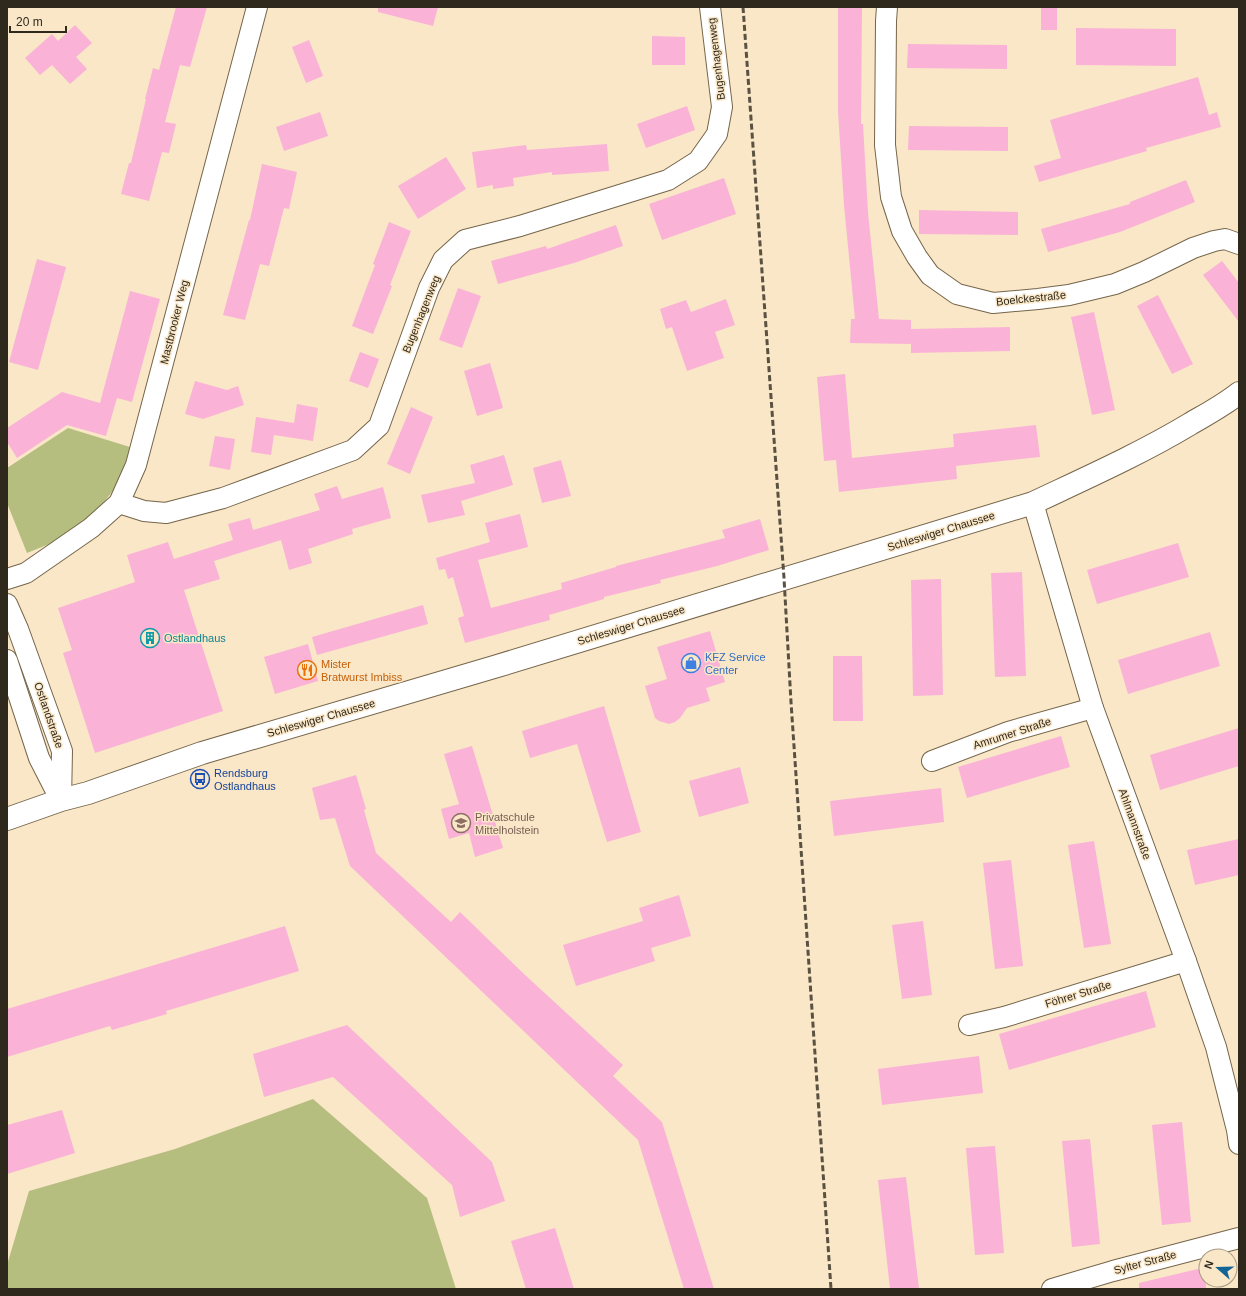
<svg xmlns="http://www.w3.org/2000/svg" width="1246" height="1296" viewBox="0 0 1246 1296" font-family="Arial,sans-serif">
	<rect width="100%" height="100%" fill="#f9e7c8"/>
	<g fill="#b6be7f">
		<polygon points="68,428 130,447 123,478 100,507 64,538 27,553 7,503 7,468"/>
		<polygon points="313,1099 427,1198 456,1289 7,1289 7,1265 29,1191 175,1149"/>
	</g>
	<g fill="#fab3d6">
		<polygon points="176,7 207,7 190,67 180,65 165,122 176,124 169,153 162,152 149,201 121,194 129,163 131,163 146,99 145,99 153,68 159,70"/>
		<polygon points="378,7 438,7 433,26 378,12"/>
		<polygon points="838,7 862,7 861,124 863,124 868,213 879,319 911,320 911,329 1010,327 1010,351 911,353 911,344 850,343 851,319 855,319 844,205 838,112"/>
		<rect x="1041" y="7" width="16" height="23"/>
		<polygon points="75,25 92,43 76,57 87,69 70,84 52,65 40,75 25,58 52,34 58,41"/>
		<polygon points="1076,28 1176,29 1176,66 1076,65"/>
		<polygon points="652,36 685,37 685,65 652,65"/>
		<polygon points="309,40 323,76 306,83 292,47"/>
		<polygon points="908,44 1007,45 1007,69 907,68"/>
		<polygon points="1198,77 1209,115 1217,112 1221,127 1146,148 1147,151 1039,182 1034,166 1061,158 1050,120"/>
		<polygon points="687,106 695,130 646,148 637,124"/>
		<polygon points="320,112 328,136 284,151 276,127"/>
		<polygon points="909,126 1008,127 1008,151 908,150"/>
		<polygon points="607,144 609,171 552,175 552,172 513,178 514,186 493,189 493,185 477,188 472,152 526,145 527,150"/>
		<polygon points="446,157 466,189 418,219 398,186"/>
		<polygon points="262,164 297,172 289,209 284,208 269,266 260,264 245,320 223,315 249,220 250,220"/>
		<polygon points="724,178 736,214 662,240 649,204"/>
		<polygon points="1186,180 1195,202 1120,232 1048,252 1041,229 1130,204 1130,202"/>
		<polygon points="919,210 1018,212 1018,235 919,234"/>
		<polygon points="389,222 411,231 390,285 392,286 373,334 352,326 375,265 373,264"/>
		<polygon points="616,225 623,246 574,263 498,284 491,261 546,246 547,249"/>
		<polygon points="37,259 66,267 38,370 9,362"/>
		<polygon points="1222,261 1239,283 1239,322 1203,275"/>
		<polygon points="458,288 481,296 462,348 439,340"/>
		<polygon points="130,291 160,299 132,402 117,398 106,436 67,425 17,458 7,442 7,428 62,392 100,403"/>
		<polygon points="1158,295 1193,364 1172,374 1137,306"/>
		<polygon points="726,299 735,325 715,332 724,358 687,371 672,327 666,329 660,309 686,300 691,312"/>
		<polygon points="1094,312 1115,410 1092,415 1071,317"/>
		<polygon points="360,352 379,359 368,388 349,381"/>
		<polygon points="490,363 503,408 477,416 464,371"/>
		<polygon points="845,374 852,458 954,447 953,434 1036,425 1040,457 956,466 957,479 839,492 836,460 824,461 817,377"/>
		<polygon points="195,381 227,390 238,386 244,405 203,419 185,414"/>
		<polygon points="297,404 318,408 313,441 274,435 271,455 251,452 256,417 294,423"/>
		<polygon points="411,407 433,417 410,474 387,464"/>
		<polygon points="215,436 235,439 230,470 209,466"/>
		<polygon points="504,455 513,485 461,501 465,515 428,523 421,495 475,483 470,465"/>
		<polygon points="561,460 571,496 542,503 533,468"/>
		<polygon points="337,486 342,499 383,487 391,518 352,529 353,534 308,549 312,563 289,570 281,540 214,561 220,579 184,590 223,711 95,753 63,653 72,650 58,608 135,582 127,555 168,542 174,559 233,540 228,524 250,518 253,530 320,510 314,494"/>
		<polygon points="520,514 528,547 478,560 491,608 562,589 561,583 616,567 616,566 725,538 722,530 760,519 769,550 717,566 660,580 661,583 604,597 604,599 549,615 550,620 465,643 458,618 464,616 453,577 448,579 445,569 439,570 436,558 490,542 485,523"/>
		<polygon points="1178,543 1189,577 1097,604 1087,570"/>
		<polygon points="1022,572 1026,676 995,677 991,573"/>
		<polygon points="941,579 943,695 913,696 911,580"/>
		<polygon points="423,605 428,624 317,655 312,637"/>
		<polygon points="710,631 725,682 706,688 710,701 687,708 680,718 675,722 669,724 659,721 655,718 645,686 667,679 657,647"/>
		<polygon points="1210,632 1220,666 1128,694 1118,660"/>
		<polygon points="308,644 318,681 275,694 264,657"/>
		<polygon points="833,656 862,656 863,721 833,721"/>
		<polygon points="604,706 641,832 607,842 577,744 530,758 522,731"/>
		<polygon points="1239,728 1239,766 1160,790 1150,755"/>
		<polygon points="1061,736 1070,767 967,798 958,767"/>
		<polygon points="472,746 503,848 475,857 469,833 449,839 441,809 459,804 444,754"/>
		<polygon points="740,767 749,803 699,817 689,781"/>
		<polygon points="356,775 366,809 364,810 376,853 451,922 460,912 524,974 623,1065 613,1076 662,1122 714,1289 684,1289 638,1140 350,866 335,818 320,820 312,788"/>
		<polygon points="941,788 944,822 834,836 830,801"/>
		<polygon points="1239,839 1239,875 1195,885 1187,850"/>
		<polygon points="1094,841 1111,944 1084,948 1068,845"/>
		<polygon points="1011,860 1023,966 995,969 983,863"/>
		<polygon points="679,895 691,936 651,948 655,961 576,986 563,945 643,921 639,908"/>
		<polygon points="923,921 932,995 902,999 892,925"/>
		<polygon points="285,926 299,971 166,1011 167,1014 112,1030 110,1026 7,1057 7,1009"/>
		<polygon points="1146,991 1156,1027 1009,1070 999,1034"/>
		<polygon points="347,1025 492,1162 505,1201 460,1217 452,1185 333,1077 264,1097 253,1054"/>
		<polygon points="979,1056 983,1093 882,1105 878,1069"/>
		<polygon points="62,1110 75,1153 7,1174 7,1125"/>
		<polygon points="1182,1122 1191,1222 1162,1225 1152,1125"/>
		<polygon points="1090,1139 1100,1244 1072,1247 1062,1141"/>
		<polygon points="995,1146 1004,1253 975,1255 966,1148"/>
		<polygon points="906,1177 919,1289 890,1289 878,1180"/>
		<polygon points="555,1228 574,1289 526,1289 511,1241"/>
		<polygon points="1206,1267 1206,1289 1139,1289 1139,1283"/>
	</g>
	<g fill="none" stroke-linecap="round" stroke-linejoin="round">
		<defs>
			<g id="street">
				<polyline points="887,7 886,21 885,145 891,197 902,231 917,257 930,275 957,294 993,303 1038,299 1069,295 1115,284 1144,272 1193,248 1214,241 1225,239 1239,244"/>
				<polyline points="119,503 144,511 166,513 223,498 353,450 379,426 429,288 443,260 465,240 520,226 668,180 698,161 717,134 722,107 710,7"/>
				<polyline points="1033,503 1093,708 1186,961 1216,1047 1237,1130 1239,1144"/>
				<polyline points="7,579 26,573 91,528 119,503 136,465 257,7"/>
				<polyline points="7,604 18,629 62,751 61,800"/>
				<polyline points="7,660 39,758 60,799"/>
				<polyline points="932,761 1008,732 1093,708"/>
				<polyline points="969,1025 1004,1017 1186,961"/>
				<polyline points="1052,1289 1113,1271 1239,1238"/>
			</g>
			<path id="secondary" d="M7 819 61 800 88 793 202 753 494 667 1033 503C1086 478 1140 454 1190 424 1207 414 1224 405 1239 393"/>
		</defs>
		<use href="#street" stroke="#75654a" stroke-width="22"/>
		<use href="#secondary" stroke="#75654a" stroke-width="24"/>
		<use href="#street" stroke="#fff" stroke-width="20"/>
		<use href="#secondary" stroke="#fff" stroke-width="22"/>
		<polyline stroke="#5a5141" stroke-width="3" stroke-dasharray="6 3" stroke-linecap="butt" points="743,7 784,578 791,702 831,1289"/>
	</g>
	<defs>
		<symbol id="building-ring" viewBox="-11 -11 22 22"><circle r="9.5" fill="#f9e7c8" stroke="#0f9aa8" stroke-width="1.5"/><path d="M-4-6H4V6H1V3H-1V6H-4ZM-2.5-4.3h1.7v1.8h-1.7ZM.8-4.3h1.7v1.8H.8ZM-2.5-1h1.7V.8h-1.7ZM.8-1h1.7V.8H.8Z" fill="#0f9aa8"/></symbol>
		<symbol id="shop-ring" viewBox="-11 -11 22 22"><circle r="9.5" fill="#f9e7c8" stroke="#3f7fe0" stroke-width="1.5"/><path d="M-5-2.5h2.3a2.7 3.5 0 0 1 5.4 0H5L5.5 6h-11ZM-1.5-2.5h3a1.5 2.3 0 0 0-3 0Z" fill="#3f7fe0"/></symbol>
		<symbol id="restaurant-ring" viewBox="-11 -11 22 22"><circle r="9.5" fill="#f9e7c8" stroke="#e8710a" stroke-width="1.5"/><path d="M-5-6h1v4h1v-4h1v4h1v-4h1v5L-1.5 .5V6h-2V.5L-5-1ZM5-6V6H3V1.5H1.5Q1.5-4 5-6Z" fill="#e8710a"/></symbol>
		<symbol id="bus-ring" viewBox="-11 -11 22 22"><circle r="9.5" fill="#f9e7c8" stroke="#1a4fb4" stroke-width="1.5"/><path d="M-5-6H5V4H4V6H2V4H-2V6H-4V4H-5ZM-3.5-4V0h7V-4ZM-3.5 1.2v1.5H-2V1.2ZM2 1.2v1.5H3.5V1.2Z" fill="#1a4fb4"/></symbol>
		<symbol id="school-ring" viewBox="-11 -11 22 22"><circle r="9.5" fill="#f9e7c8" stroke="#8d6e63" stroke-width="1.5"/><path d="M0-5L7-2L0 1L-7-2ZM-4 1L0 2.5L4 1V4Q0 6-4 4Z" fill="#8d6e63"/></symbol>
	</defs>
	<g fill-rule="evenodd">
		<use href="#building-ring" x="139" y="627" width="22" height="22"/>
		<use href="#shop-ring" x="680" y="652" width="22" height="22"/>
		<use href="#restaurant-ring" x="296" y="659" width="22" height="22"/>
		<use href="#bus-ring" x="189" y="768" width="22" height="22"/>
		<use href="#school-ring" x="450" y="812" width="22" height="22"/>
	</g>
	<g text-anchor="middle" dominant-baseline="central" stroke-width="3" stroke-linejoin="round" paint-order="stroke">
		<g font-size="11" fill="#2f281c" stroke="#f9e7c8">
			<text transform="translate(716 59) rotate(-97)">Bugenhagenweg</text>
			<text transform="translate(1031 298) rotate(-6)">Boelckestraße</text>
			<text transform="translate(421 314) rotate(-68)">Bugenhagenweg</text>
			<text transform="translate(174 322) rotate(-76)">Mastbrooker Weg</text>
			<text transform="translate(941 531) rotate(-17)">Schleswiger Chaussee</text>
			<text transform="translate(631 625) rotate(-17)">Schleswiger Chaussee</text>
			<text transform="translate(49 715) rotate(71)">Ostlandstraße</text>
			<text transform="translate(321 718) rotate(-16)">Schleswiger Chaussee</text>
			<text transform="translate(1012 733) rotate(-18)">Amrumer Straße</text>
			<text transform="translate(1135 824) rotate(70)">Ahlmannstraße</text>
			<text transform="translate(1078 994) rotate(-17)">Föhrer Straße</text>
			<text transform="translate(1145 1262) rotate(-15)">Sylter Straße</text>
		</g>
		<g font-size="11" fill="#0d838f" stroke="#f9e7c8" text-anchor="start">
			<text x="164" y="638">Ostlandhaus</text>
		</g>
		<g font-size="11" fill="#366cbe" stroke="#f9e7c8" text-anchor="start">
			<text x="705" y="657">KFZ Service<tspan x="705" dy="13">Center</tspan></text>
		</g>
		<g font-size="11" fill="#c56008" stroke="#f9e7c8" text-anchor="start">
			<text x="321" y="664">Mister<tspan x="321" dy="13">Bratwurst Imbiss</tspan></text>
		</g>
		<g font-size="11" fill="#164399" stroke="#f9e7c8" text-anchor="start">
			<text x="214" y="773">Rendsburg<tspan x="214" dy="13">Ostlandhaus</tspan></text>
		</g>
		<g font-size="11" fill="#785e54" stroke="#f9e7c8" text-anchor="start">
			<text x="475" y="817">Privatschule<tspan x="475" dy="13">Mittelholstein</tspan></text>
		</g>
	</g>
	<rect width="1246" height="1296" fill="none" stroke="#2f281c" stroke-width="16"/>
	<g transform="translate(1218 1268) rotate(290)"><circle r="19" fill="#f9e7c8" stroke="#a89b83"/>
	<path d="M0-3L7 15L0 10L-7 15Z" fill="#126496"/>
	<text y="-6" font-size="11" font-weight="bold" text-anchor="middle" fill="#2f281c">N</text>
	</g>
	<path d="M10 26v6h56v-6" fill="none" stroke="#2f281c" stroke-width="2"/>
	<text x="16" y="26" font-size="12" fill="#2f281c" stroke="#f9e7c8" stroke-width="3" paint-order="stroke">20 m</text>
</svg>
